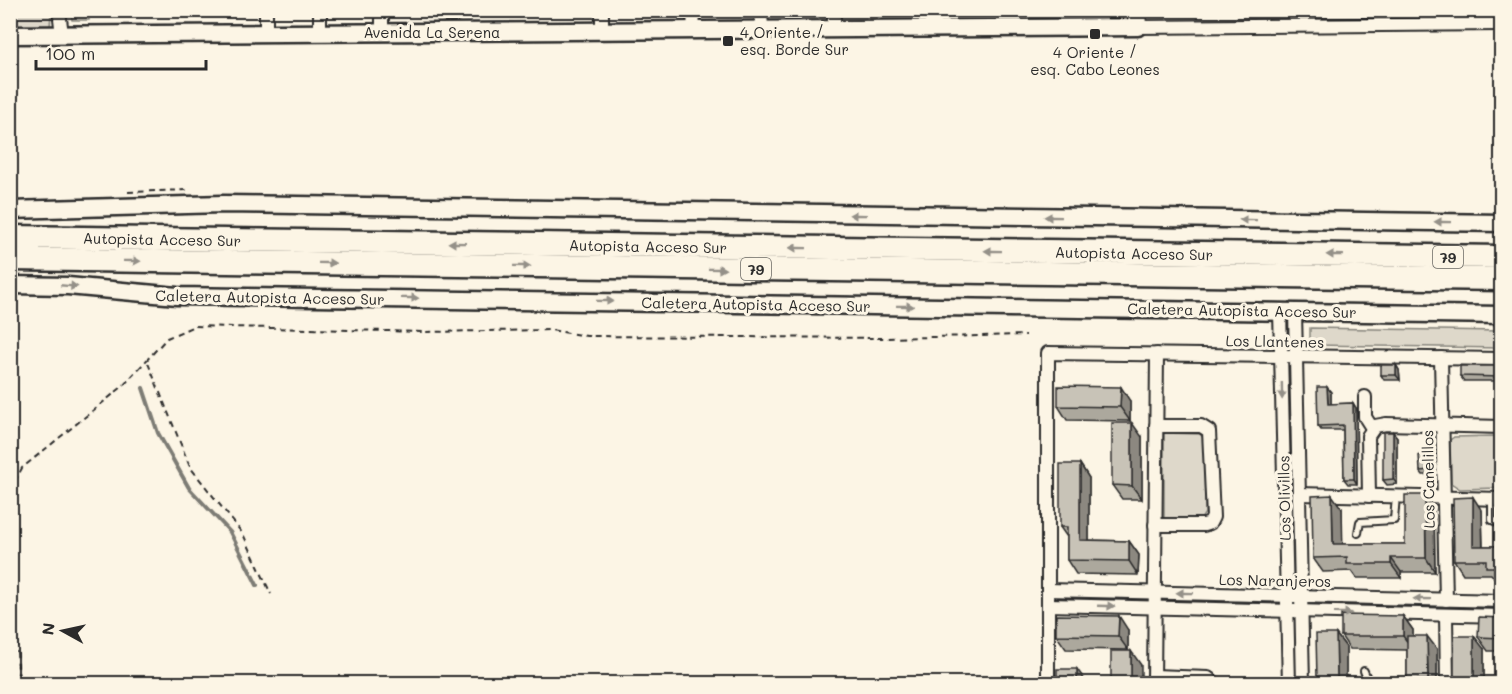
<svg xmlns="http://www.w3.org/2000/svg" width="1512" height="694" viewBox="0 0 1512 694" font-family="Mali,sans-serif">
	<rect width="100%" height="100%" fill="#fcf5e5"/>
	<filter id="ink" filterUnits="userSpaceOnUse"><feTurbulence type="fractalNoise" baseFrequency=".0167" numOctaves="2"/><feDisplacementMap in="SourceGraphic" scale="12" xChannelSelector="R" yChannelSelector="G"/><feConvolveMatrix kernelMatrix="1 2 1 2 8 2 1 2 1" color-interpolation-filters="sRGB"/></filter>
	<g filter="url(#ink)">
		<g fill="#ded8ca" stroke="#84827a" stroke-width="1.5">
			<polygon points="11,11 51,11 50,28 11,27"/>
			<polygon points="71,11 89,11 89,20 72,20"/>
			<polygon points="1310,328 1501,331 1501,348 1314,345 1310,344"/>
			<polygon points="1164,433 1200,434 1204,439 1205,513 1201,519 1164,520"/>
			<polygon points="1497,436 1501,439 1501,485 1498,488 1460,489 1451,483 1450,440 1454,437"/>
		</g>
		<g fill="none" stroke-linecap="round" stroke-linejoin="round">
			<polyline stroke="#7d7b74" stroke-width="4" points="143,388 158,433 189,488 230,532 257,585"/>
			<defs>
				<g id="lane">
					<polyline points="1492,499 1492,520 1502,524"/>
					<polyline points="1358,533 1360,522 1394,520 1396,496"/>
					<polyline points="1364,671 1368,681 1405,684"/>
				</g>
				<g id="street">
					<polyline points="59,10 62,35"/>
					<polyline points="266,10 266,34"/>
					<polyline points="382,10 382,33"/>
					<polyline points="602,10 602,31"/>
					<polyline points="693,10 694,31"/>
					<polyline points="761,10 762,30"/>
					<polyline points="834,10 834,30"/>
					<polyline points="1138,27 1502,24"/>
					<polyline points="320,33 320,10"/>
					<polyline points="1280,311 1289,684"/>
					<polyline points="1295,311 1303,684"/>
					<polyline points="1441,358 1446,600"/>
					<polyline points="1365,397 1365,417 1372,428"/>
					<polyline points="1299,494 1502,499"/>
					<polyline points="1369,496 1368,436 1375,426 1386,424 1502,427"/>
					<polyline points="1155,525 1204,525 1210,523 1213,517 1209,431 1201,426 1156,426"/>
					<polyline points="1048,590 1502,601"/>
					<polyline points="1048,605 1502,616"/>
					<polyline points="1446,615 1447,684"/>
					<polyline points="1154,676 1208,678 1216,684"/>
					<polyline points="1048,684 1048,353 1502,359"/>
					<polyline points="1154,684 1157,354"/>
				</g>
				<g id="secondary">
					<polyline points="10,35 1138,27 1137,10"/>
					<polyline points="10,210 223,204 1502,223"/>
					<polyline points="10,285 68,286 177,296 1502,315"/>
				</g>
				<g id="highway">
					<polyline points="10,237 1502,257"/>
					<polyline points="10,259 1502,279"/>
				</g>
			</defs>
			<use href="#lane" stroke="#2b2b2b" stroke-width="10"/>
			<use href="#street" stroke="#2b2b2b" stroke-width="16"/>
			<use href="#secondary" stroke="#2b2b2b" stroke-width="21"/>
			<use href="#highway" stroke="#2b2b2b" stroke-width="27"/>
			<g stroke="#2b2b2b" stroke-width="2" stroke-dasharray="6 4.5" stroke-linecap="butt">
				<polyline points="128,192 188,190"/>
				<polyline points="148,363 190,467 243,534 271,594"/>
				<polyline points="10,491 22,468 122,387 167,338 194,326 424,332 550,330 587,336 885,338 1026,335"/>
				<polyline points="10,536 19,684"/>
			</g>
			<use href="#lane" stroke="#fcf5e5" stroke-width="6"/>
			<use href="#street" stroke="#fcf5e5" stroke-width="12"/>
			<use href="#secondary" stroke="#fcf5e5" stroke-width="16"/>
			<use href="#highway" stroke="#fcf5e5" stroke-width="22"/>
		</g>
		<g fill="#aca89d" stroke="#2b2b2b" stroke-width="1.5">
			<polygon points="1396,365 1399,370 1400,380 1384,380 1381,375"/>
			<polygon points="1502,366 1502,381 1464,381 1460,376"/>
			<polygon points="1331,392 1331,404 1353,403 1356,408 1357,484 1348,484 1344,479 1343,430 1321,430 1318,426"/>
			<polygon points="1130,401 1130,421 1067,420 1058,406"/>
			<polygon points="1393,432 1397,437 1397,484 1387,485 1383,480"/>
			<polygon points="1142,437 1142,499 1122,499 1112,485"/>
			<polygon points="1430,455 1433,460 1433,475 1423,475 1420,471"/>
			<polygon points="1080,464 1089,478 1089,540 1129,541 1139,555 1138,575 1076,574 1067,560 1067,537 1060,527"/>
			<polygon points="1342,509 1342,544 1405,544 1434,509 1435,572 1401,572 1401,578 1357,578 1352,571 1323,572 1313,558"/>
			<polygon points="1482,511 1483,546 1502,546 1502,580 1496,580 1491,574 1463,574 1454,560"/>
			<polygon points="1403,616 1413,630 1413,636 1437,649 1437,684 1410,684 1407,680 1407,650 1350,649 1341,636"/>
			<polygon points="1502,618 1502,651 1488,651 1478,637"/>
			<polygon points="1128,630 1128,650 1066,649 1056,635"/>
			<polygon points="1336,634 1346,647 1346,684 1321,684 1317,678"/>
			<polygon points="1484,649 1484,684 1457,684 1454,680"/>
		</g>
		<g fill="#8c8880" stroke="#2b2b2b" stroke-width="1.5">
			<polygon points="1396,365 1399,370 1400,380 1396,375"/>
			<polygon points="1121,387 1130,401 1130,421 1120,407"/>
			<polygon points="1327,387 1331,392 1331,409 1328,404"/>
			<polygon points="1353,403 1356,408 1357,484 1354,479"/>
			<polygon points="1132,423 1142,437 1142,499 1132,486"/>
			<polygon points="1393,432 1397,437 1397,484 1393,479"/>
			<polygon points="1430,455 1433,460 1433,475 1430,470"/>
			<polygon points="1080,464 1089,478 1089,554 1080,540"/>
			<polygon points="1332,495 1342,509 1343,557 1333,544"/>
			<polygon points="1425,495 1434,509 1435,572 1426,558"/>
			<polygon points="1473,497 1482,511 1483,560 1473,546"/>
			<polygon points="1129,541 1139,555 1138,575 1129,561"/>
			<polygon points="1391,558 1401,572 1401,578 1391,564"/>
			<polygon points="1119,616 1128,630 1128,650 1118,636"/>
			<polygon points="1403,616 1413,630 1413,650 1403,636"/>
			<polygon points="1336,634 1346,647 1346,684 1341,684 1337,678"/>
			<polygon points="1427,636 1437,649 1437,684 1430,684 1428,680"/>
			<polygon points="1474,636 1484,649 1484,684 1477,684 1474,680"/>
			<polygon points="1131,651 1141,665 1141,684 1131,684"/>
			<polygon points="1077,669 1087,683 1087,684 1077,684"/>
		</g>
		<g fill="#c8c3b7" stroke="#2b2b2b" stroke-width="1.5">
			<rect x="1381" y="365" width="15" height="10"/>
			<polygon points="1460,366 1502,366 1502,377 1460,376"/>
			<polygon points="1058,386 1121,387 1120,407 1058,406"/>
			<polygon points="1317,387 1327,387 1328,404 1353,403 1354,479 1344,479 1343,425 1318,426"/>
			<polygon points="1112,423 1132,423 1132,486 1112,485"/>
			<polygon points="1383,432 1393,432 1393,479 1383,480"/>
			<polygon points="1419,455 1430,455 1430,470 1420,471"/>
			<polygon points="1060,464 1080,464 1080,540 1129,541 1129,561 1067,560 1067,527 1060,527"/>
			<polygon points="1332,495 1333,544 1405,544 1405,495 1425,495 1426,558 1391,558 1391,564 1347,564 1347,557 1313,558 1312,496"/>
			<polygon points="1473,497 1473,546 1502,546 1502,567 1486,567 1486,560 1454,560 1453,498"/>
			<polygon points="1056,615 1119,616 1118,636 1056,635"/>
			<polygon points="1341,615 1403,616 1403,636 1341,636"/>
			<polygon points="1479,617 1502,618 1502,638 1478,637"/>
			<polygon points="1316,634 1336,634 1337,678 1317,678"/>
			<polygon points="1407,636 1427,636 1428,680 1407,680"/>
			<rect x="1454" y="636" width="20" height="44"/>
			<rect x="1111" y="651" width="20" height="33"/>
			<rect x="1057" y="669" width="20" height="15"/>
		</g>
		<defs><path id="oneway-solid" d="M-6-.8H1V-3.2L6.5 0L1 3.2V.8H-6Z" transform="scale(1.5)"/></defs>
		<g fill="#949088">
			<use href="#oneway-solid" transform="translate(858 215) rotate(-179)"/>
			<use href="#oneway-solid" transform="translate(1053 217) rotate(-179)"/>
			<use href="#oneway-solid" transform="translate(1248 220) rotate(-179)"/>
			<use href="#oneway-solid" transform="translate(1443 222) rotate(-179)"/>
			<use href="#oneway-solid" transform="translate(457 243) rotate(-179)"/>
			<use href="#oneway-solid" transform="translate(798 248) rotate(-179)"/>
			<use href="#oneway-solid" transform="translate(993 251) rotate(-179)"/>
			<use href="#oneway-solid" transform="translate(1335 255) rotate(-179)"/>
			<use href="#oneway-solid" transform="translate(132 261) rotate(1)"/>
			<use href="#oneway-solid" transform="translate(327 263) rotate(1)"/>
			<use href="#oneway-solid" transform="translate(522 266) rotate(1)"/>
			<use href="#oneway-solid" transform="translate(717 269) rotate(1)"/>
			<use href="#oneway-solid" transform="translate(69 286) rotate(5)"/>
			<use href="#oneway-solid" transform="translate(410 298) rotate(1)"/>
			<use href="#oneway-solid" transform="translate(605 301) rotate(1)"/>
			<use href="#oneway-solid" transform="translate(905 306) rotate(1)"/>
			<use href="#oneway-solid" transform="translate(1282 391) rotate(89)"/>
			<use href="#oneway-solid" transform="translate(1185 593) rotate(-179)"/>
			<use href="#oneway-solid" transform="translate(1422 599) rotate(-179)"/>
			<use href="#oneway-solid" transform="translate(1106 606) rotate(2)"/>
			<use href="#oneway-solid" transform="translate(1343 613) rotate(1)"/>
		</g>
	</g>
	<g fill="#2b2b2b" stroke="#fcf5e5" stroke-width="2">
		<rect x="1089" y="28" width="12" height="12" rx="3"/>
		<rect x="722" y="35" width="12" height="12" rx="3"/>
	</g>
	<g text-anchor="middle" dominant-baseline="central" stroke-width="6" stroke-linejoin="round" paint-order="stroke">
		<g fill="#fcf5e5" stroke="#6a6863" stroke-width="1.5">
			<rect x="1433" y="246" width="30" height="22" rx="4.5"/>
			<rect x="741" y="258" width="30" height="22" rx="4.5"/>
		</g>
		<g font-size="14" font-weight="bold" fill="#2b2b2b">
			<text x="1448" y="257">79</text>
			<text x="756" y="269">79</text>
		</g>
		<g font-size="15" fill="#2b2b2b" stroke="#fcf5e5">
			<text x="432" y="32">Avenida La Serena</text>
			<text transform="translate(162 239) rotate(1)">Autopista Acceso Sur</text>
			<text transform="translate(648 246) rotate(1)">Autopista Acceso Sur</text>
			<text transform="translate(1134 253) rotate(1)">Autopista Acceso Sur</text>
			<text transform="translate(270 297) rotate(1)">Caletera Autopista Acceso Sur</text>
			<text transform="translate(756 304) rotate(1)">Caletera Autopista Acceso Sur</text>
			<text transform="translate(1242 310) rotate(1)">Caletera Autopista Acceso Sur</text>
			<text transform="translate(1275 341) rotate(1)">Los Llantenes</text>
			<text transform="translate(1428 479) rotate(-91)">Los Canelillos</text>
			<text transform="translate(1284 498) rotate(-91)">Los Olivillos</text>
			<text transform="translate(1275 580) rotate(1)">Los Naranjeros</text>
		</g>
		<g font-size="15" fill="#2b2b2b" stroke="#fcf5e5" text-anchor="start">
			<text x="740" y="32">4 Oriente /<tspan x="740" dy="17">esq. Borde Sur</tspan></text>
			<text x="1095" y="52" text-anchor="middle">4 Oriente /<tspan x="1095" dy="17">esq. Cabo Leones</tspan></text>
		</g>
	</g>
	<rect width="1512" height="694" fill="none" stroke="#fcf5e5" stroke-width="36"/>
	<rect x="18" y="18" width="1476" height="658" fill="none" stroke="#2b2b2b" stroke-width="2" filter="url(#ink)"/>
	<g transform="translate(63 631) rotate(278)" stroke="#fcf5e5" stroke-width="4.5" paint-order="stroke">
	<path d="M0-4.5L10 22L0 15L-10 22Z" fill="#2b2b2b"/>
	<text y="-9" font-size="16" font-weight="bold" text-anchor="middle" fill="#2b2b2b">N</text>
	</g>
	<path d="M36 60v9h170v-9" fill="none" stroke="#2b2b2b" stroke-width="3"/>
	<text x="45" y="60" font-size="18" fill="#2b2b2b" stroke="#fcf5e5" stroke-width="4.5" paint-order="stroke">100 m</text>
</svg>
